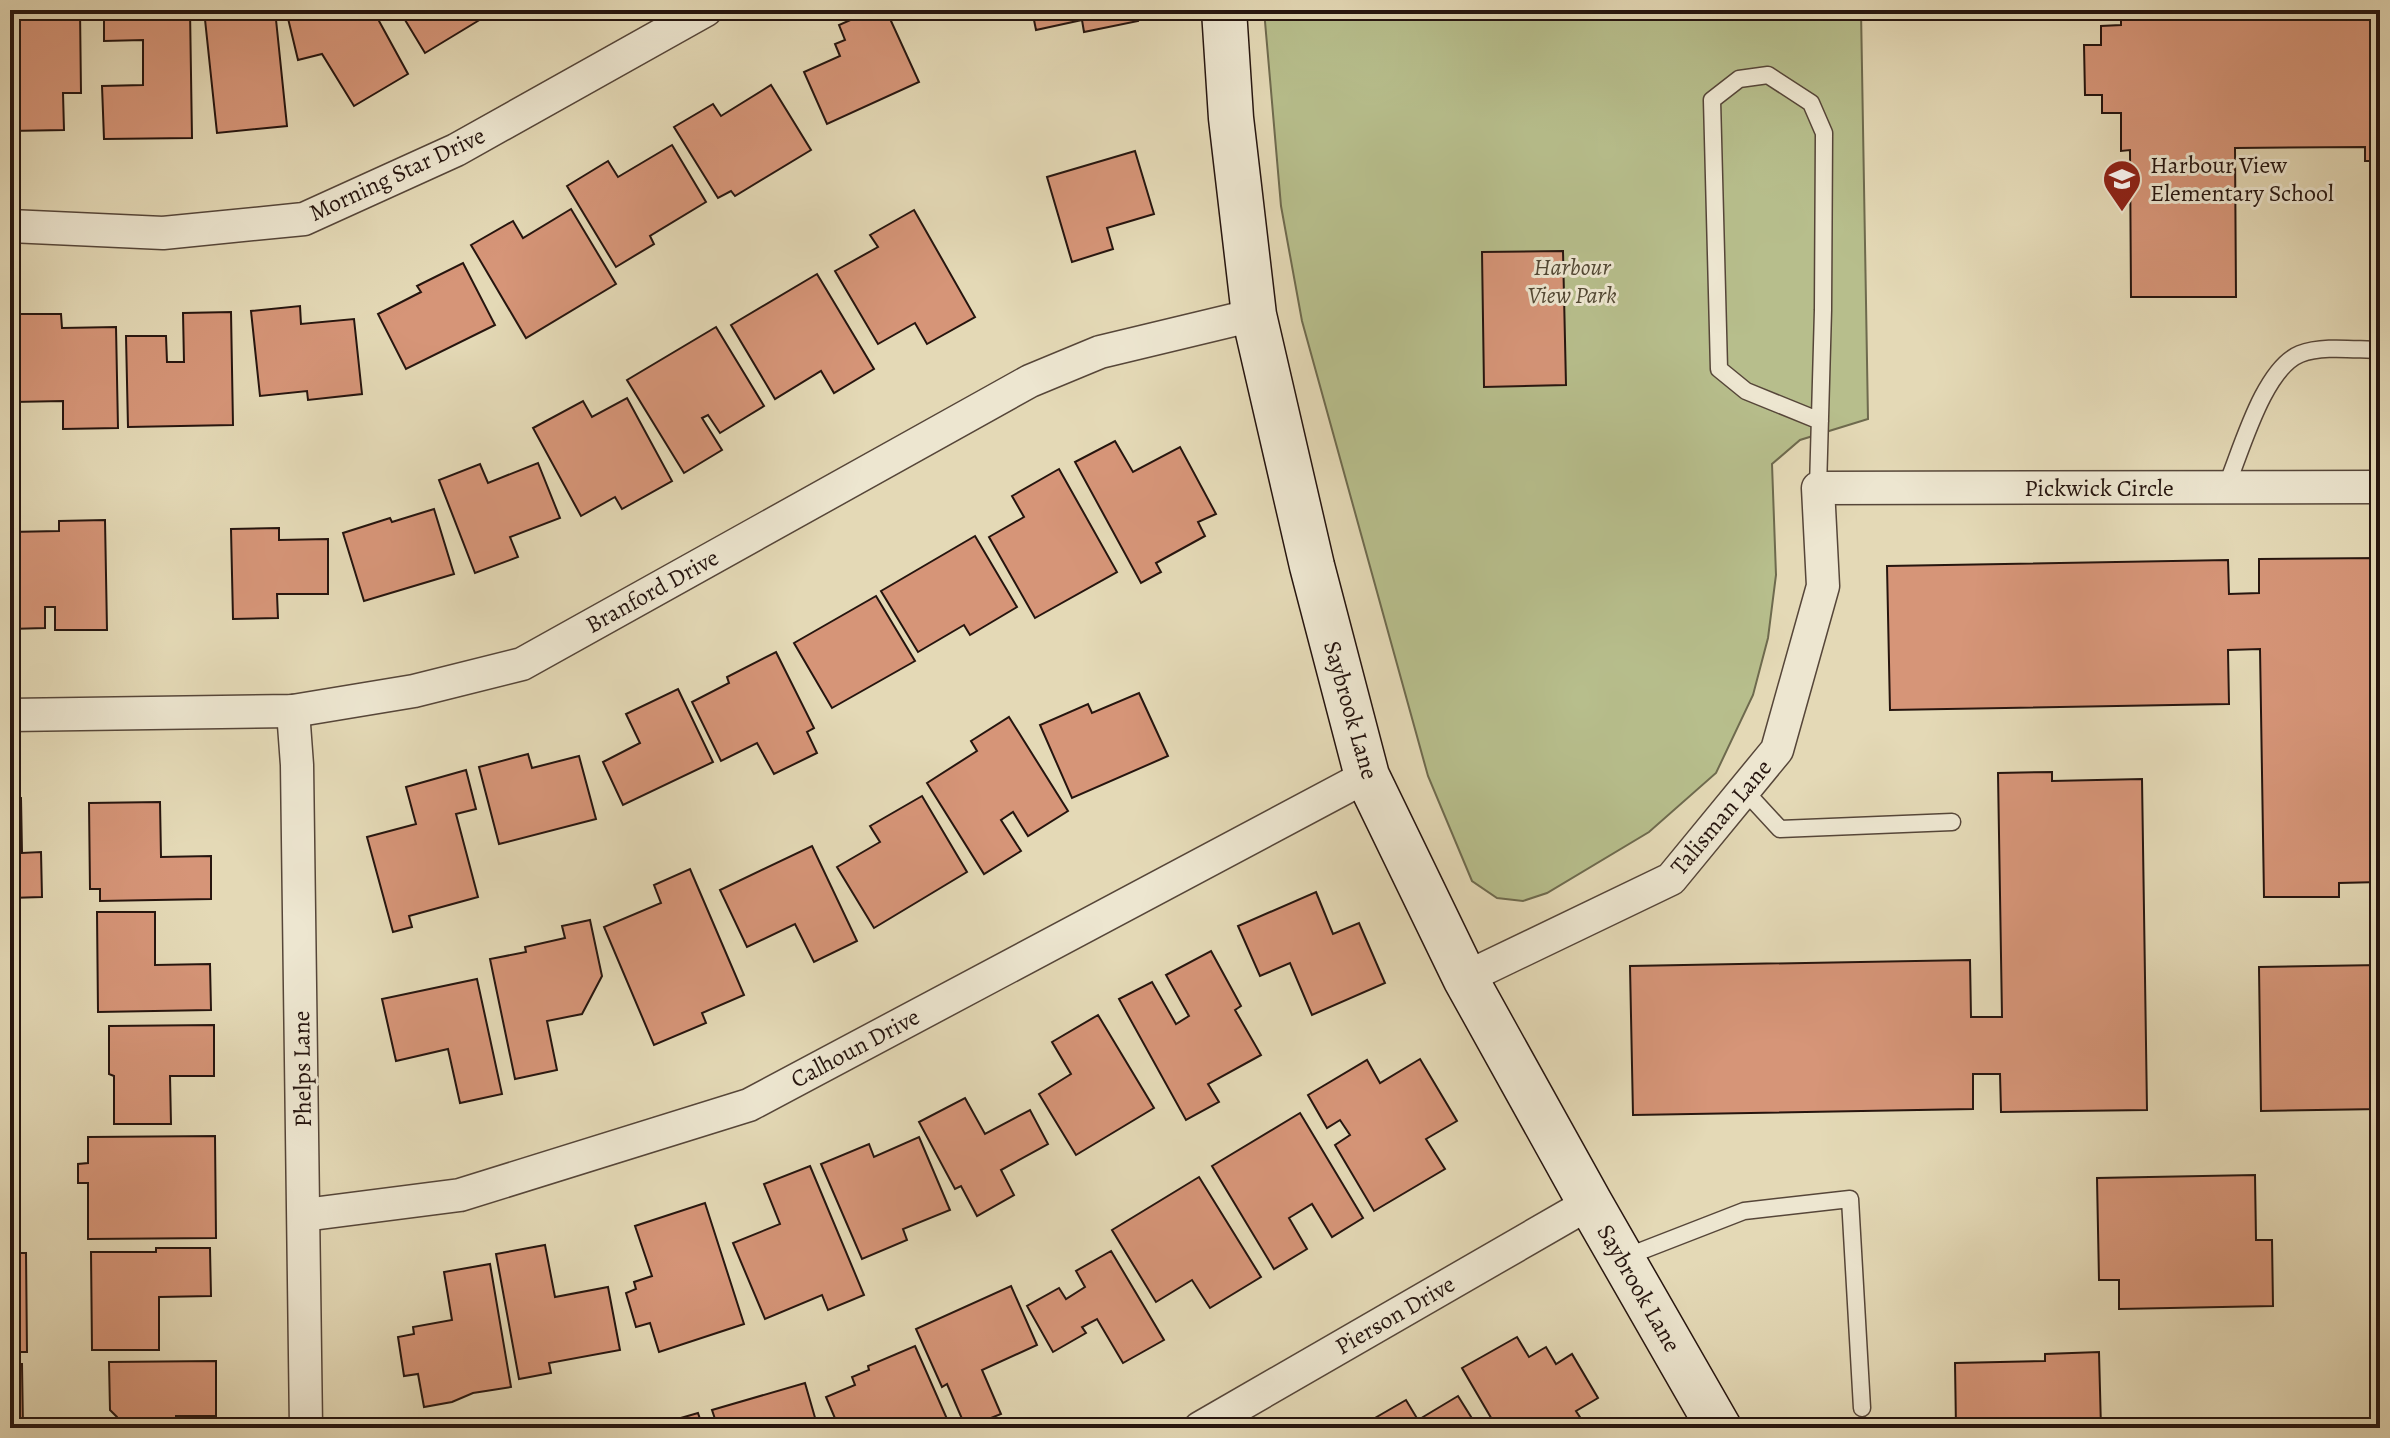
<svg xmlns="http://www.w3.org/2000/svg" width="2390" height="1438" viewBox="0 0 2390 1438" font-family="Alegreya,serif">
	<rect width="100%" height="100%" fill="#e4d9b6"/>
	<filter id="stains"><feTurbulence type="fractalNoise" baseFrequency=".0025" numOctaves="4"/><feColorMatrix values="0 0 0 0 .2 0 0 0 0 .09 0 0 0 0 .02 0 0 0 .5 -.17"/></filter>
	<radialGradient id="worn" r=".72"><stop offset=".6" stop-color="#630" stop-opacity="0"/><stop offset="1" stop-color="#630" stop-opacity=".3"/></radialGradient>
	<polygon fill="#b7be8c" stroke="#6e6a4e" stroke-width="2" points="1264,10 1861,10 1868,419 1800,440 1772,464 1776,575 1768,638 1753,695 1716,773 1649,832 1547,893 1523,901 1497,898 1472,881 1428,776 1302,321 1281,206"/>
	<g fill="#d69578" stroke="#26150f" stroke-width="2">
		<polygon points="10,10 80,10 81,93 63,93 64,130 10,131"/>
		<polygon points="104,10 190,10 192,138 104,139 102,86 143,85 143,40 104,41"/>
		<polygon points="204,10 275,10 287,126 217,133"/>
		<polygon points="286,10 373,10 408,74 354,106 322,54 298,60"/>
		<polygon points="399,10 489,10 491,13 425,53"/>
		<polygon points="873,10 886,10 919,82 827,124 804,72 840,56 835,44 845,40 839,25"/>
		<polygon points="1032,10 1136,10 1138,21 1084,32 1082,20 1036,30"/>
		<polygon points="2121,10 2380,10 2380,161 2365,161 2365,147 2235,148 2236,297 2131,297 2130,150 2121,151 2121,113 2102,113 2102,95 2085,95 2084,45 2101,45 2101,26 2121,25"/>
		<polygon points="771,85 811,150 735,196 731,191 718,198 674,127 713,104 721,116"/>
		<polygon points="672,145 706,202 650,236 654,244 616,267 567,186 608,161 618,177"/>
		<polygon points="1135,151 1154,214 1107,228 1113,249 1072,262 1047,177"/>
		<polygon points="571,209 616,284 526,338 471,245 513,221 523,238"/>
		<polygon points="914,210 975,317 927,344 915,323 878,344 835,271 878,247 870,235"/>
		<polygon points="1563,251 1566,385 1484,387 1482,252"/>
		<polygon points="463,263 495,325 406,369 378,314 421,292 417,286"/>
		<polygon points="817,274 874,369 834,393 821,371 775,399 731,325"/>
		<polygon points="300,306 301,324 354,319 362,394 308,400 307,391 260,396 251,311"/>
		<polygon points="231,312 233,425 128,427 126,336 166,336 167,362 184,362 183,313"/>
		<polygon points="12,314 61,314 62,328 116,327 118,428 63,429 63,401 14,402"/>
		<polygon points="716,327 764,406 720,433 708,415 702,418 722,450 684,473 627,380"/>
		<polygon points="627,398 672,481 622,509 615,497 581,516 533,428 583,401 592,417"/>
		<polygon points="1115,441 1133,472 1180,447 1216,514 1198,522 1205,536 1156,563 1161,572 1141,583 1075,462"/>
		<polygon points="538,463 560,518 510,537 518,557 475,573 439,480 480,464 488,483"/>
		<polygon points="1059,469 1117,572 1035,618 989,537 1024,517 1012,496"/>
		<polygon points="434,509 454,574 364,601 343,533 390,518 392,522"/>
		<polygon points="105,520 107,630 55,630 55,607 45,607 45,628 10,629 10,532 59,531 59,521"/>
		<polygon points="279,528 279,540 328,539 328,594 277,594 278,618 233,619 231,529"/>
		<polygon points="975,536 1017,607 970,635 964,625 918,652 881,591"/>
		<polygon points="2380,558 2380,882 2339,883 2339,897 2264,897 2260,649 2228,650 2229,704 1890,710 1887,566 2228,560 2229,594 2259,593 2259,559"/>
		<polygon points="876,596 915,661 832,708 794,643"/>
		<polygon points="776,652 814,728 807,732 817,753 774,774 757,743 721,761 692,702 729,683 727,677"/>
		<polygon points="678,689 713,762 623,805 603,762 640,743 626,714"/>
		<polygon points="1139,693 1168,756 1072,798 1040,725 1088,704 1092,713"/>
		<polygon points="1009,717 1068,811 1028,836 1013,812 1001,820 1021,851 984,874 927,783 977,751 971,741"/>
		<polygon points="528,754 532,768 579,756 596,819 499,844 479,767"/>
		<polygon points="466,770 476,809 456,814 478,897 409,916 412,927 393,932 367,837 416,824 406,787"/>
		<polygon points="2052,772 2052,781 2142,779 2147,1110 2001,1112 2000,1074 1973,1074 1973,1109 1633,1115 1630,966 1970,960 1971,1017 2002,1017 1998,773"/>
		<polygon points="922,796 967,872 874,928 837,867 880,842 870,826"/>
		<polygon points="21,798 22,853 41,852 42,897 10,898 10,799"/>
		<polygon points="160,802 161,857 211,856 211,899 100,901 100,889 90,889 89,803"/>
		<polygon points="812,846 857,941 814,962 795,924 747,947 720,890"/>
		<polygon points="690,869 744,995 702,1013 706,1023 654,1045 604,927 661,903 654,885"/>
		<polygon points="1316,892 1333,934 1359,923 1385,983 1312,1015 1290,963 1260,976 1238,926"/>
		<polygon points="10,912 12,912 14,1015 10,1015"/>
		<polygon points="97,912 155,912 155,965 210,964 211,1010 98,1012"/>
		<polygon points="590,920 602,976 582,1014 547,1021 557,1070 515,1079 490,959 526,952 525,947 565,938 562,926"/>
		<polygon points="1211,951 1241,1006 1235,1010 1261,1055 1208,1084 1219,1102 1186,1120 1119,999 1152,982 1176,1024 1189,1016 1166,975"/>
		<polygon points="2380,965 2380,1109 2261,1111 2259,967"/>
		<polygon points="477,979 502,1094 460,1103 448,1049 396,1061 382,999"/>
		<polygon points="1098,1015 1154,1108 1076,1155 1039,1094 1071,1074 1052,1042"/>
		<polygon points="10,1020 16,1020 18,1115 10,1115"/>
		<polygon points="214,1025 214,1076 170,1076 171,1124 114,1124 114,1076 109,1074 109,1026"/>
		<polygon points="1420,1059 1457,1121 1426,1139 1445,1169 1374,1211 1335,1145 1350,1135 1340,1120 1327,1128 1308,1095 1367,1060 1380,1083"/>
		<polygon points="965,1098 985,1134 1030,1110 1048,1144 1001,1170 1014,1195 977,1216 961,1186 955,1189 919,1122"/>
		<polygon points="1300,1113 1363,1218 1332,1237 1312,1204 1289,1218 1307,1249 1274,1269 1212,1166"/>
		<polygon points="215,1136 216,1238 88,1239 88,1183 78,1183 78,1164 88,1163 88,1137"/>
		<polygon points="919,1137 950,1210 903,1229 907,1240 862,1259 821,1164 869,1144 874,1157"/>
		<rect x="10" y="1138" width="2" height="102"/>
		<polygon points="810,1166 864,1295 828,1310 822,1295 765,1319 733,1243 780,1224 764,1184"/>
		<polygon points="2255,1175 2256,1240 2272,1240 2273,1306 2119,1309 2119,1280 2099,1280 2097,1178"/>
		<polygon points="1199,1177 1261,1277 1210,1308 1192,1280 1156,1302 1112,1230"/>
		<polygon points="705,1203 744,1324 659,1352 650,1323 636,1327 626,1293 636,1289 634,1282 652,1276 635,1226"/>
		<polygon points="545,1245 555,1297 608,1287 620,1350 549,1363 551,1373 519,1379 496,1254"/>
		<polygon points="156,1248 210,1248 211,1296 159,1297 159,1350 92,1350 91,1252 156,1252"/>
		<polygon points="1111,1251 1164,1340 1123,1363 1097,1319 1082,1327 1086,1333 1053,1352 1027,1306 1059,1288 1066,1299 1085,1287 1076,1271"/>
		<polygon points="10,1253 26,1253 27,1352 10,1352"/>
		<polygon points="490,1264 511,1387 473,1393 452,1402 424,1407 418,1374 404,1376 398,1337 414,1334 413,1327 452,1320 444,1272"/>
		<polygon points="1011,1286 1037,1345 982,1370 1001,1414 966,1428 947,1384 942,1387 916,1329"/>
		<polygon points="1517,1337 1529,1357 1546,1347 1556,1364 1572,1354 1598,1398 1576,1411 1585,1425 1580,1428 1497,1428 1462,1368"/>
		<polygon points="915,1346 951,1428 839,1428 826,1397 855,1385 852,1377 869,1370 868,1366"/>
		<polygon points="2099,1352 2101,1428 1956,1428 1955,1363 2045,1361 2045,1354"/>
		<polygon points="216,1361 216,1416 176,1416 176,1428 117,1428 117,1417 110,1410 109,1362"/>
		<polygon points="10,1364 22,1364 23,1428 10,1428"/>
		<polygon points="805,1383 818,1428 718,1428 712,1410"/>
		<polygon points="1458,1396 1478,1428 1372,1428 1368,1422 1406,1400 1418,1420"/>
		<polygon points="698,1413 703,1428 646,1428"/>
	</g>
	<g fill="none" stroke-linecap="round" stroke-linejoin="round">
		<defs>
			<g id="lane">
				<path d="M2226 487C2241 452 2263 369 2300 354 2323 345 2356 350 2380 350"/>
				<polyline points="1818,488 1823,310 1824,133 1811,103 1768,75 1739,79 1712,100 1719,369 1746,391 1820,421"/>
				<polyline points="1744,790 1780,829 1952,822"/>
				<polyline points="1623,1258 1744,1211 1850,1199 1862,1408"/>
			</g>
			<g id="street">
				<polyline points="10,226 163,233 304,219 456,150 706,10"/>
				<polyline points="293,711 297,765 306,1428"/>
				<polyline points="10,715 293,711 414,691 522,664 1030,381 1100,352 1254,315"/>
				<polyline points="1465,978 1671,879 1777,750 1823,586 1818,488 2380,487"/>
				<polyline points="304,1215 460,1195 749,1105 1367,776"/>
				<polyline points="1200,1428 1590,1203"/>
			</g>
			<polyline id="secondary" points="1224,10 1231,118 1254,315 1312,566 1367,776 1465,978 1590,1203 1719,1428"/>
		</defs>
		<use href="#lane" stroke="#564639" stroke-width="19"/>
		<use href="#street" stroke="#564639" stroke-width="35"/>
		<use href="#secondary" stroke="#26150f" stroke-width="47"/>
		<use href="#lane" stroke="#ede6d0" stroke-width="16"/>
		<use href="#street" stroke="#ede6d0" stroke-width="32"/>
		<use href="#secondary" stroke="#ede6d0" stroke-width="44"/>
	</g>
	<defs>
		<symbol id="school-pin" viewBox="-11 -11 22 30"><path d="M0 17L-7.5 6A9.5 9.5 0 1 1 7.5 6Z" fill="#8f2418" stroke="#ede6d0"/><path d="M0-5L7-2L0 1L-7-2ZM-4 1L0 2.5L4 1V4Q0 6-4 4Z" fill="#fff"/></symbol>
	</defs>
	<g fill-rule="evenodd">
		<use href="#school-pin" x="2100" y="157" width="44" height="60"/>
	</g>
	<g text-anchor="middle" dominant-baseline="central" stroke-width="6" stroke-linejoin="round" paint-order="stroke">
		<g font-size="24" fill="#26150f" stroke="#ede6d0" text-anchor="start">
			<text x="2150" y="165">Harbour View<tspan x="2150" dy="28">Elementary School</tspan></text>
		</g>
		<g font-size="24" fill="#26150f" stroke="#ede6d0">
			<text transform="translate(397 174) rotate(-25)">Morning Star Drive</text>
			<text x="2099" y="488">Pickwick Circle</text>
			<text transform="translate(652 591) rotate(-29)">Branford Drive</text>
			<text transform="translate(1351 710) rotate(74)">Saybrook Lane</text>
			<text transform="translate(1721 817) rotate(-50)">Talisman Lane</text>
			<text transform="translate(855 1048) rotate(-28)">Calhoun Drive</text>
			<text transform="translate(302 1069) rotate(-91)">Phelps Lane</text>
			<text transform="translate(1639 1288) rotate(60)">Saybrook Lane</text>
			<text transform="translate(1395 1315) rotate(-30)">Pierson Drive</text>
		</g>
		<g font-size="24" font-style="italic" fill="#524834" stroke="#ede6d0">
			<text x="1572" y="267">Harbour<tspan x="1572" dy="28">View Park</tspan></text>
		</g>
	</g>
	<rect width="2390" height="1438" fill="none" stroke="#e4d9b6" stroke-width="40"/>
	<rect x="12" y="12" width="2366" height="1414" fill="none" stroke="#26150f" stroke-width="4"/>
	<rect x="20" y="20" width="2350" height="1398" fill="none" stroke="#26150f" stroke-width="2"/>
	<rect width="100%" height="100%" filter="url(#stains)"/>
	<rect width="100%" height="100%" fill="url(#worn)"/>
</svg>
